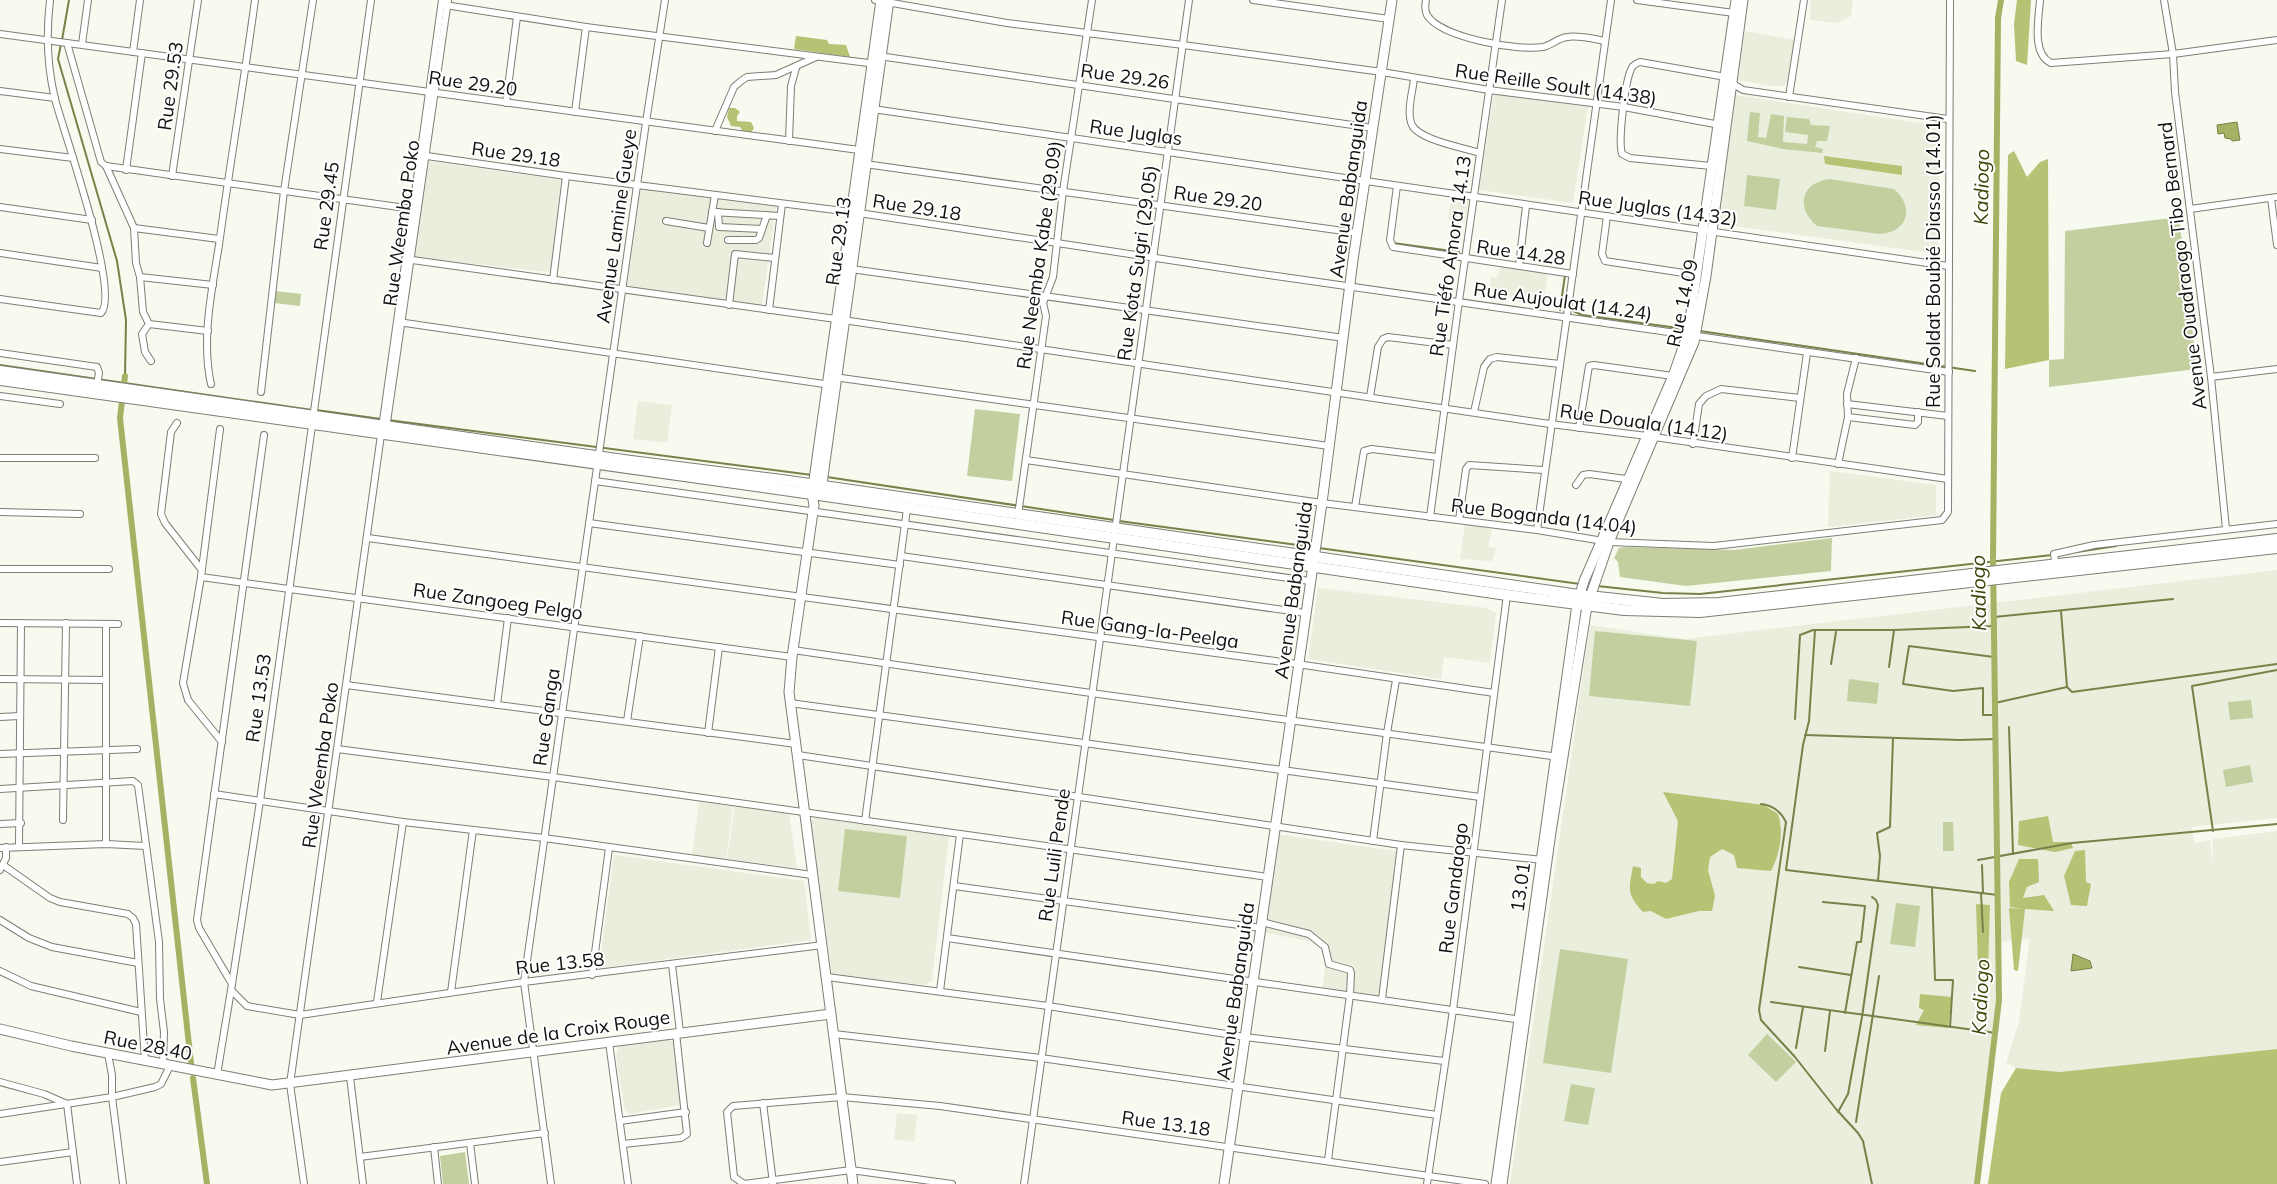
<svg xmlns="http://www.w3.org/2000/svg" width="2277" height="1184" viewBox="0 0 2277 1184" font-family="Mulish,sans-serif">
	<rect width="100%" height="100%" fill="#f7faef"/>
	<g fill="#eaeedc">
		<polygon points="1811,0 1850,0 1853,2 1851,16 1837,23 1810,20"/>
		<polygon points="1745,31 1795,40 1788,83 1783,86 1770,86 1738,80"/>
		<polygon points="1494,93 1588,107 1573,203 1479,190"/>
		<polygon points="1735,95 1940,126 1938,254 1719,224"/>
		<polygon points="426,161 561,180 550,272 412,257"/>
		<polygon points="641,188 776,206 762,307 627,287"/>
		<polygon points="1451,198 1469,199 1465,223 1448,220"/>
		<polygon points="1501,265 1548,272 1543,305 1510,301 1511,297 1489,294 1491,277 1497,278"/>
		<polygon points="638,401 672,405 667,443 633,439"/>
		<polygon points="1830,471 1936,485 1936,515 1828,527"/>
		<polygon points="1465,524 1492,529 1488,547 1496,548 1492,561 1460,559"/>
		<polygon points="2277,570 2277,818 2192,827 2194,843 2210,840 2212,867 2213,839 2277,831 2277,1049 2060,1072 2016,1068 2006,1063 2019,1022 2030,938 1999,942 1999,1000 1977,1184 1510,1184 1590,625 1684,639"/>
		<polygon points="1318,588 1487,608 1496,613 1490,663 1444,657 1441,679 1308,659"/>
		<polygon points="699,802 733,806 726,859 692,855"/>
		<polygon points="735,806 789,814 797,868 727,859"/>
		<polygon points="815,818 949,836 932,980 925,985 832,974 811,821"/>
		<polygon points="1276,834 1396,851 1380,996 1322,990 1328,945 1262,932"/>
		<polygon points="614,855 804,881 811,940 599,968"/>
		<polygon points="665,1036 678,1046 685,1102 680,1105 629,1114 625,1110 616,1056 620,1044"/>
		<polygon points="897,1113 917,1115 914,1142 894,1139"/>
	</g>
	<g fill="#c4cfa0">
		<polygon points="1750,112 1760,113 1758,137 1766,138 1771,114 1784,116 1783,142 1807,144 1808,135 1785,132 1787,117 1809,119 1811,125 1830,126 1827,141 1817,141 1815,147 1823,149 1822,153 1783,149 1747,141"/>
		<polygon points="1747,175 1780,179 1776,210 1744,206"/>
		<path d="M1830 179 1894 189C1915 207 1908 232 1880 234L1817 226C1795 208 1801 182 1830 179Z"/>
		<polygon points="2179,217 2197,369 2049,387 2049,360 2064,359 2065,231"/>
		<polygon points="276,291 301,294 300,306 274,303"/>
		<polygon points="975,409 1020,414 1012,481 967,476"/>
		<polygon points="1832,538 1831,571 1686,586 1620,577 1618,562 1614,558 1619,548 1624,547 1734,550"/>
		<polygon points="1595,631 1697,641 1690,706 1589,696"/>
		<polygon points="1849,679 1879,683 1877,704 1847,701"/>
		<polygon points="2251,700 2253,718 2230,720 2228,702"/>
		<polygon points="2250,765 2253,782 2226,787 2223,770"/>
		<polygon points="1943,822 1953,822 1954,851 1943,851"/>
		<polygon points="845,829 907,836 900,898 838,891"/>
		<polygon points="1896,903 1920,906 1915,947 1890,944"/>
		<polygon points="1560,949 1628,959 1611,1073 1543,1063"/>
		<polygon points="1767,1034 1796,1062 1776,1082 1748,1055"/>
		<polygon points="1571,1084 1595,1088 1588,1125 1564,1121"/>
		<polygon points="465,1152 469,1184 443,1184 440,1156"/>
	</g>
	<g fill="#b4c374">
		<polygon points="2017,0 2031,0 2027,65 2016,61 2014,24"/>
		<polygon points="796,36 827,40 829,44 846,45 850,57 794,49"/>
		<polygon points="729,108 735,108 740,112 737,116 737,121 751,122 754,128 751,133 744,133 740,127 731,126 727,117"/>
		<polygon points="2014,151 2027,177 2040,162 2048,159 2049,360 2005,369 2008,155"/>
		<polygon points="1824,156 1902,166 1902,175 1825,164"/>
		<path d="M1663 792 1764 805 1778 814C1784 833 1780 854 1771 871L1737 868 1734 855 1722 849 1710 857 1708 870 1715 896 1712 911H1699L1666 919 1651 911 1643 912C1626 894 1629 889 1633 866L1641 868V877L1647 883 1654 884 1658 881 1666 883 1672 879 1678 821Z"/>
		<polygon points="2048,816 2053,842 2071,842 2073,848 2055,852 2018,845 2019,821"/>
		<polygon points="2085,850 2086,882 2091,884 2087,906 2071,905 2064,876 2075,851"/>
		<polygon points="2019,859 2038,859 2039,882 2027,887 2023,898 2044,895 2054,911 2025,909 2018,971 2014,970 2009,908 2022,909 2010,907 2009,882"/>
		<polygon points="1976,904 1990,905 1988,968 1978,967"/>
		<polygon points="1920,994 1952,997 1948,1028 1916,1025 1924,1010 1919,1008"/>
		<polygon points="2277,1049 2277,1184 1988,1184 2001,1093 2016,1068 2060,1072"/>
	</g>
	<g fill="#a3b263" stroke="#778249">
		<polygon points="2237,122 2240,140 2232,141 2231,139 2225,138 2224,133 2218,134 2217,125"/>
		<polygon points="2073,954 2090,961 2092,968 2071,971"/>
	</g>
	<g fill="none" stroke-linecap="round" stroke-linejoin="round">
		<g stroke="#778249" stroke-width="2">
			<polyline points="62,40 69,0"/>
			<polyline points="61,44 58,59 117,261 126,320 125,376"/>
			<polyline points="1393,243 1459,252"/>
			<polyline points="1560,310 1565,275"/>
			<polyline points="1571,310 1582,315 1678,328"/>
			<polyline points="1700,331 1975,371"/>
			<polyline points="0,365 312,410"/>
			<polyline points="316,410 381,419"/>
			<polyline points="388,420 812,475"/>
			<polyline points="827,477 1114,520"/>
			<polyline points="1119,521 1312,547"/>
			<polyline points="1319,548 1580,584"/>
			<polyline points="2077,552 2116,546"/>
			<polyline points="1597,586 1663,593 1700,594 2052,555"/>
			<polyline points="2061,611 2067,687 2072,692 2277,664"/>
			<polyline points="1994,617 2173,599"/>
			<polyline points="1815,630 1809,721 1803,745 1786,870 1998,895"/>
			<polyline points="1994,657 1909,646 1903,684 1953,691 1983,688 1983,715 1995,715"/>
			<polyline points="1831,664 1836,632"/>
			<polyline points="1889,667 1894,630"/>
			<polyline points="1995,703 2067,687"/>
			<polyline points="1795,719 1800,635 1813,630 1894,630 1994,626"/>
			<polyline points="2009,727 2013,854"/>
			<polyline points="1805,735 1960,740 1996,739"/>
			<path d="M1761 804C1772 805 1781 812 1786 822L1759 1010 1761 1020 1795 1057 1836 1109 1858 1133 1863 1141 1872 1184"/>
			<polyline points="2213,831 2192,686 2277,670"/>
			<polyline points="1978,860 2072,843 2277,824"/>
			<polyline points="1982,865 1983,893"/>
			<polyline points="1878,881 1880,856 1877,833 1890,827 1893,738"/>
			<polyline points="1932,888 1935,980 1953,980 1950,1027"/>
			<polyline points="1981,893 1983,932"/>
			<polyline points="1823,902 1865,906 1861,942 1857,942 1845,1013"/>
			<polyline points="1799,967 1851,975"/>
			<polyline points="1771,1002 1996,1033"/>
			<polyline points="1796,1048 1803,1007"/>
			<polyline points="1825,1051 1830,1011"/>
			<polyline points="1838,1112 1848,1094 1862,1017 1878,905 1876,900 1872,897"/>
			<polyline points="1856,1122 1879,976"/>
		</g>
		<g stroke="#a3b263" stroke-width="6">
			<polyline points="125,376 120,418 191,1063"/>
			<polyline points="193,1078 207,1184"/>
			<polyline points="1977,1184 1999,1000 1993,560 1998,18 2001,0"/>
		</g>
		<defs>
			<g id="street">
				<polyline points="875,0 1007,23 1183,45 1382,72 1489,90 1624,107 1720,125"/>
				<polyline points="1253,0 1389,19"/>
				<path d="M1426 0C1425 5 1425 11 1427 15 1441 38 1518 51 1543 47 1552 45 1558 38 1567 37 1579 35 1594 39 1605 41"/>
				<polyline points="1637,0 1734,13"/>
				<path d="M2040 0C2039 17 2031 54 2051 63L2173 54 2277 40"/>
				<polyline points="2164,0 2173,54 2175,92 2211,377 2226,529"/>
				<polyline points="445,5 586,27 876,64"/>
				<polyline points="0,34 859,150"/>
				<polyline points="67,43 101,162 106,166 413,209"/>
				<polyline points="82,44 88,0"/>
				<polyline points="133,52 140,0"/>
				<polyline points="879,56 1373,128"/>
				<path d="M1414 78C1413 91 1406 112 1412 125 1419 140 1465 148 1480 153"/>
				<polyline points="0,91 55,98"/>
				<polyline points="1789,97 1804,0"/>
				<polyline points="506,103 517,17"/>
				<polyline points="873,109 1948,266"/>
				<polyline points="575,112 586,27"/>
				<polyline points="715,131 734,87 741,81 747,77 776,75 816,57"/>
				<polyline points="789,141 791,86 796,68"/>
				<polyline points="0,149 73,158"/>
				<polyline points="420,155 566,176 859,213 1255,273 1949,372"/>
				<polyline points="865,164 1358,233"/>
				<polyline points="106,166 134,228 136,263 140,277 143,312 149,324"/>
				<path d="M1711 166 1630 158 1622 154C1618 141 1625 76 1633 66 1635 64 1637 63 1640 62L1720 76 1743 90 1948 119"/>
				<polyline points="126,170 142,53"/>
				<polyline points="172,176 198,0"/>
				<polyline points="1397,186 1390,240 1393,247 1573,274"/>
				<polyline points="2271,198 2277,245"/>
				<polyline points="0,207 92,220"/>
				<polyline points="2190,209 2277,197"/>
				<polyline points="712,212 780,216"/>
				<polyline points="718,212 719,227 762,229"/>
				<polyline points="1607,216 1602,254 1605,261 1697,275"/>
				<polyline points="666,221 709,228"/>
				<polyline points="134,228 219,239"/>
				<polyline points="728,240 756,240 759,238 767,215"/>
				<polyline points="707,243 715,195"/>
				<polyline points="0,253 102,268"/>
				<polyline points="405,259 843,320 1550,424 1647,436 1948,479"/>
				<polyline points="1519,266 1526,206"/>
				<polyline points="851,269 1344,338"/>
				<polyline points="140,277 213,285"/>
				<polyline points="553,280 566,176"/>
				<path d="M0 299 101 313C121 293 63 130 55 99 47 66 46 34 50 0"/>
				<polyline points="729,305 735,254 775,258"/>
				<polyline points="769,310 782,204"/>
				<polyline points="398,322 831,385"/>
				<polyline points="0,353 97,367 99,373 97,385"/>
				<polyline points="151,361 145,352 142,334 149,324 208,331"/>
				<polyline points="834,377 1329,446"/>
				<polyline points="2211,377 2277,369"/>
				<path d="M211 384C201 340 212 289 219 245 230 163 244 82 255 0"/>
				<polyline points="261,392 284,191 313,0"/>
				<polyline points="0,396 60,404"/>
				<polyline points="1370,397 1378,347 1383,339 1388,337 1453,345"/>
				<polyline points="1847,404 1948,416"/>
				<polyline points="1474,412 1484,367 1490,359 1497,357 1560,364"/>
				<polyline points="1848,417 1915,425 1918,422 1918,412"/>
				<polyline points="177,423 171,432 161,514 165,523 201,569"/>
				<polyline points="1579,428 1589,366 1594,365 1673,376"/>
				<polyline points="220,429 201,577 183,683 188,700 222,742"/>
				<polyline points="386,429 448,0"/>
				<polyline points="1693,444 1699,404 1706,396 1721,389 1800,398"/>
				<polyline points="0,458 95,458"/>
				<polyline points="1792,458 1807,353"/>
				<polyline points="1026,460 1322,503 1537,530 1609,542 1714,546 1942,520 1948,512 1950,0"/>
				<polyline points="1838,464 1848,417 1847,394 1856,358"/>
				<polyline points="595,481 1310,581"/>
				<polyline points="1576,485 1583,475 1589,474 1626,479"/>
				<polyline points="1355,507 1364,451 1372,449 1437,457"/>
				<polyline points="0,512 80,514"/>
				<polyline points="1018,515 1044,330 1046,316 1043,303 1053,277 1063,191 1092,0"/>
				<polyline points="1430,517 1459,301 1502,0"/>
				<polyline points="1459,520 1466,469 1469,465 1544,470"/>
				<polyline points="589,523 900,565"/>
				<polyline points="1537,530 1611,0"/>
				<polyline points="368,538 1297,664 1494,693"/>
				<polyline points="901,556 1305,613"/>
				<polyline points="2056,567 2054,554 2094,545 2277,524"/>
				<polyline points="0,569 109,569"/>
				<polyline points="201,577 792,657"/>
				<polyline points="0,623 118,624"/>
				<polyline points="793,650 1091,693 1559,757"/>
				<polyline points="0,679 106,680"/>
				<polyline points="346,685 796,744"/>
				<polyline points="790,703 1480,797"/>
				<polyline points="497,705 508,618"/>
				<polyline points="0,717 20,716"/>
				<polyline points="627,721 640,636"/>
				<polyline points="708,733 719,647"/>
				<polyline points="337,749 553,777 1268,877"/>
				<polyline points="0,754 137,749"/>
				<polyline points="798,755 1401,845 1543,860"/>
				<polyline points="0,789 133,781 138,785 159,942 160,999 164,1032 163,1064"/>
				<polyline points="214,794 403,822 544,838 812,875"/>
				<polyline points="63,820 66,623"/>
				<polyline points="865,821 907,509"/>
				<polyline points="0,824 21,823"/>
				<polyline points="1373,841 1387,733 1396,680"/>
				<polyline points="106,844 106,624"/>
				<polyline points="19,847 21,623"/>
				<polyline points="0,848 106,844 146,846"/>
				<polyline points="3,865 50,898 60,902 128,914 133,918 136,924 145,1061"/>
				<polyline points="0,870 6,858 6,847"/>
				<polyline points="954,886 1261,928"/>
				<polyline points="0,920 29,938 52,947 138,963"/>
				<polyline points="1262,922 1309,934 1325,947 1329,964 1350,970 1351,973 1350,995 1328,1160"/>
				<polyline points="947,938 1522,1020"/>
				<polyline points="672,965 680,1032"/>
				<polyline points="0,971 31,986 141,1012"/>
				<polyline points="592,975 609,848"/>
				<polyline points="827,977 1048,1006 1245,1037 1444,1061"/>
				<polyline points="232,984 260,801 371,0"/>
				<polyline points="231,990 247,1006 300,1015 524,982 823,945"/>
				<polyline points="940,991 960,834"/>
				<polyline points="451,992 473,830"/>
				<polyline points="1382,999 1401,845"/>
				<polyline points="377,1002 403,822"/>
				<polyline points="834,1034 1041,1058 1437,1115"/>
				<polyline points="609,1042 628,1184"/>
				<polyline points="108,1054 112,1075 112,1097 123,1184"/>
				<polyline points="217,1075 232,984 199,928 197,920 264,435"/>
				<polyline points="350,1077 363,1184"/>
				<polyline points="0,1082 44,1094 67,1104 77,1184"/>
				<polyline points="763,1103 773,1183"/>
				<polyline points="0,1114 112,1097 155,1087 161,1084 170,1066"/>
				<polyline points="620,1121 686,1112"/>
				<polyline points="470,1143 475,1184"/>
				<polyline points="623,1144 681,1138 687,1134 676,1033"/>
				<polyline points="434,1147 438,1184"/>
				<polyline points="360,1157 545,1133"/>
				<polyline points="0,1162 73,1152"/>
				<polyline points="304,1184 290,1084 442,0"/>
				<polyline points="551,1184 524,982 646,122 665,0"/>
				<polyline points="952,1184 851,1170 744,1184 734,1177 727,1112 733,1106 842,1097 940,1106 1485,1184"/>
				<polyline points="1024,1184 1189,0"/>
				<polyline points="1427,1184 1453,1010 1507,595"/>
			</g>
			<g id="secondary">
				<polyline points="821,491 889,0"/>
				<polyline points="0,1029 71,1046 272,1085 831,1014"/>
				<polyline points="853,1184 789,692 792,657 814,505 812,494 881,0"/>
				<polyline points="1224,1184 1322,503 1353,260 1392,0"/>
				<polyline points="1496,1184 1577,604 1584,581 1673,376 1688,333 1736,0"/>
				<polyline points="1502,1184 1551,832 1587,606 1609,542 1694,342 1706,276 1743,0"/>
			</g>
			<g id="primary">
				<polyline points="0,371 631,461 782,480 1579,595 1663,604 1719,603 2277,539"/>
				<polyline points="0,380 812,494 1507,595 1624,610 1700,612 2277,548"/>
			</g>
		</defs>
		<use href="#street" stroke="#7c7f75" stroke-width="8"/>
		<use href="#secondary" stroke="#7c7f75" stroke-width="11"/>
		<use href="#primary" stroke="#7c7f75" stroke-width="12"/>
		<use href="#street" stroke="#fff" stroke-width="6"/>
		<use href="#secondary" stroke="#fff" stroke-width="9"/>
		<use href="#primary" stroke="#fff" stroke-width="10"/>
	</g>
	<g text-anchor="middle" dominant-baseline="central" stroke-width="4" stroke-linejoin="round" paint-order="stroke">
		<g font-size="19" fill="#10110d" stroke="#fff">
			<text transform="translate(1125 76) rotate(8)">Rue 29.26</text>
			<text transform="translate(473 83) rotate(8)">Rue 29.20</text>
			<text transform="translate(1556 84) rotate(8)">Rue Reille Soult (14.38)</text>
			<text transform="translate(170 86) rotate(-82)">Rue 29.53</text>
			<text transform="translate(1136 132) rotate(8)">Rue Juglas</text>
			<text transform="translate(516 154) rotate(8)">Rue 29.18</text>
			<text transform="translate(1348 189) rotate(-82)">Avenue Babanguida</text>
			<text transform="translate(1218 198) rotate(8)">Rue 29.20</text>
			<text transform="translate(326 206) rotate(-82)">Rue 29.45</text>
			<text transform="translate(917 207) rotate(9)">Rue 29.18</text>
			<text transform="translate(1658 208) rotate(8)">Rue Juglas (14.32)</text>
			<text transform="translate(401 223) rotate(-82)">Rue Weemba Poko</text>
			<text transform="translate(616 226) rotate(-82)">Avenue Lamine Gueye</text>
			<text transform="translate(838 241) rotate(-82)">Rue 29.13</text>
			<text transform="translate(1521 252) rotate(8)">Rue 14.28</text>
			<text transform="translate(1039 255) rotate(-82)">Rue Neemba Kabe (29.09)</text>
			<text transform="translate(1450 256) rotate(-82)">Rue Tiéfo Amora 14.13</text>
			<text transform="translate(1933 261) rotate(-90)">Rue Soldat Boubié Diasso (14.01)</text>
			<text transform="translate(1137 263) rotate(-82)">Rue Kota Sugri (29.05)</text>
			<text transform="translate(2182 266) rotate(-97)">Avenue Ouadraogo Tibo Bernard</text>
			<text transform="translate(1563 301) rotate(8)">Rue Aujoulat (14.24)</text>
			<text transform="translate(1682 303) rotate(-78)">Rue 14.09</text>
			<text transform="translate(1644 422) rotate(8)">Rue Douala (14.12)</text>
			<text transform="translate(1544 516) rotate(7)">Rue Boganda (14.04)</text>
			<text transform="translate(1293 590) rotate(-82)">Avenue Babanguida</text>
			<text transform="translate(498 601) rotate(8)">Rue Zangoeg Pelgo</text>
			<text transform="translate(1150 629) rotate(8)">Rue Gang-la-Peelga</text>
			<text transform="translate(258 698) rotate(-82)">Rue 13.53</text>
			<text transform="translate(546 717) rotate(-82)">Rue Ganga</text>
			<text transform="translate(320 765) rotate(-82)">Rue Weemba Poko</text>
			<text transform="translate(1054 855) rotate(-82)">Rue Luili Pende</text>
			<text transform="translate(1520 887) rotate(-82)">13.01</text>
			<text transform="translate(1453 888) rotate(-83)">Rue Gandaogo</text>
			<text transform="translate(560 963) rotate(-6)">Rue 13.58</text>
			<text transform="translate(1235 991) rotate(-82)">Avenue Babanguida</text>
			<text transform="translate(558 1032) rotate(-8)">Avenue de la Croix Rouge</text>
			<text transform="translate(148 1045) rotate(11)">Rue 28.40</text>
			<text transform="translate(1166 1123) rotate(8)">Rue 13.18</text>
		</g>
		<g font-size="20" font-style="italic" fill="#3d4608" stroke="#fff">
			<text transform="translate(1981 187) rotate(-89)">Kadiogo</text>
			<text transform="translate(1978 593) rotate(-91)">Kadiogo</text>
			<text transform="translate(1980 997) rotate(-87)">Kadiogo</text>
		</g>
	</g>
</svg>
